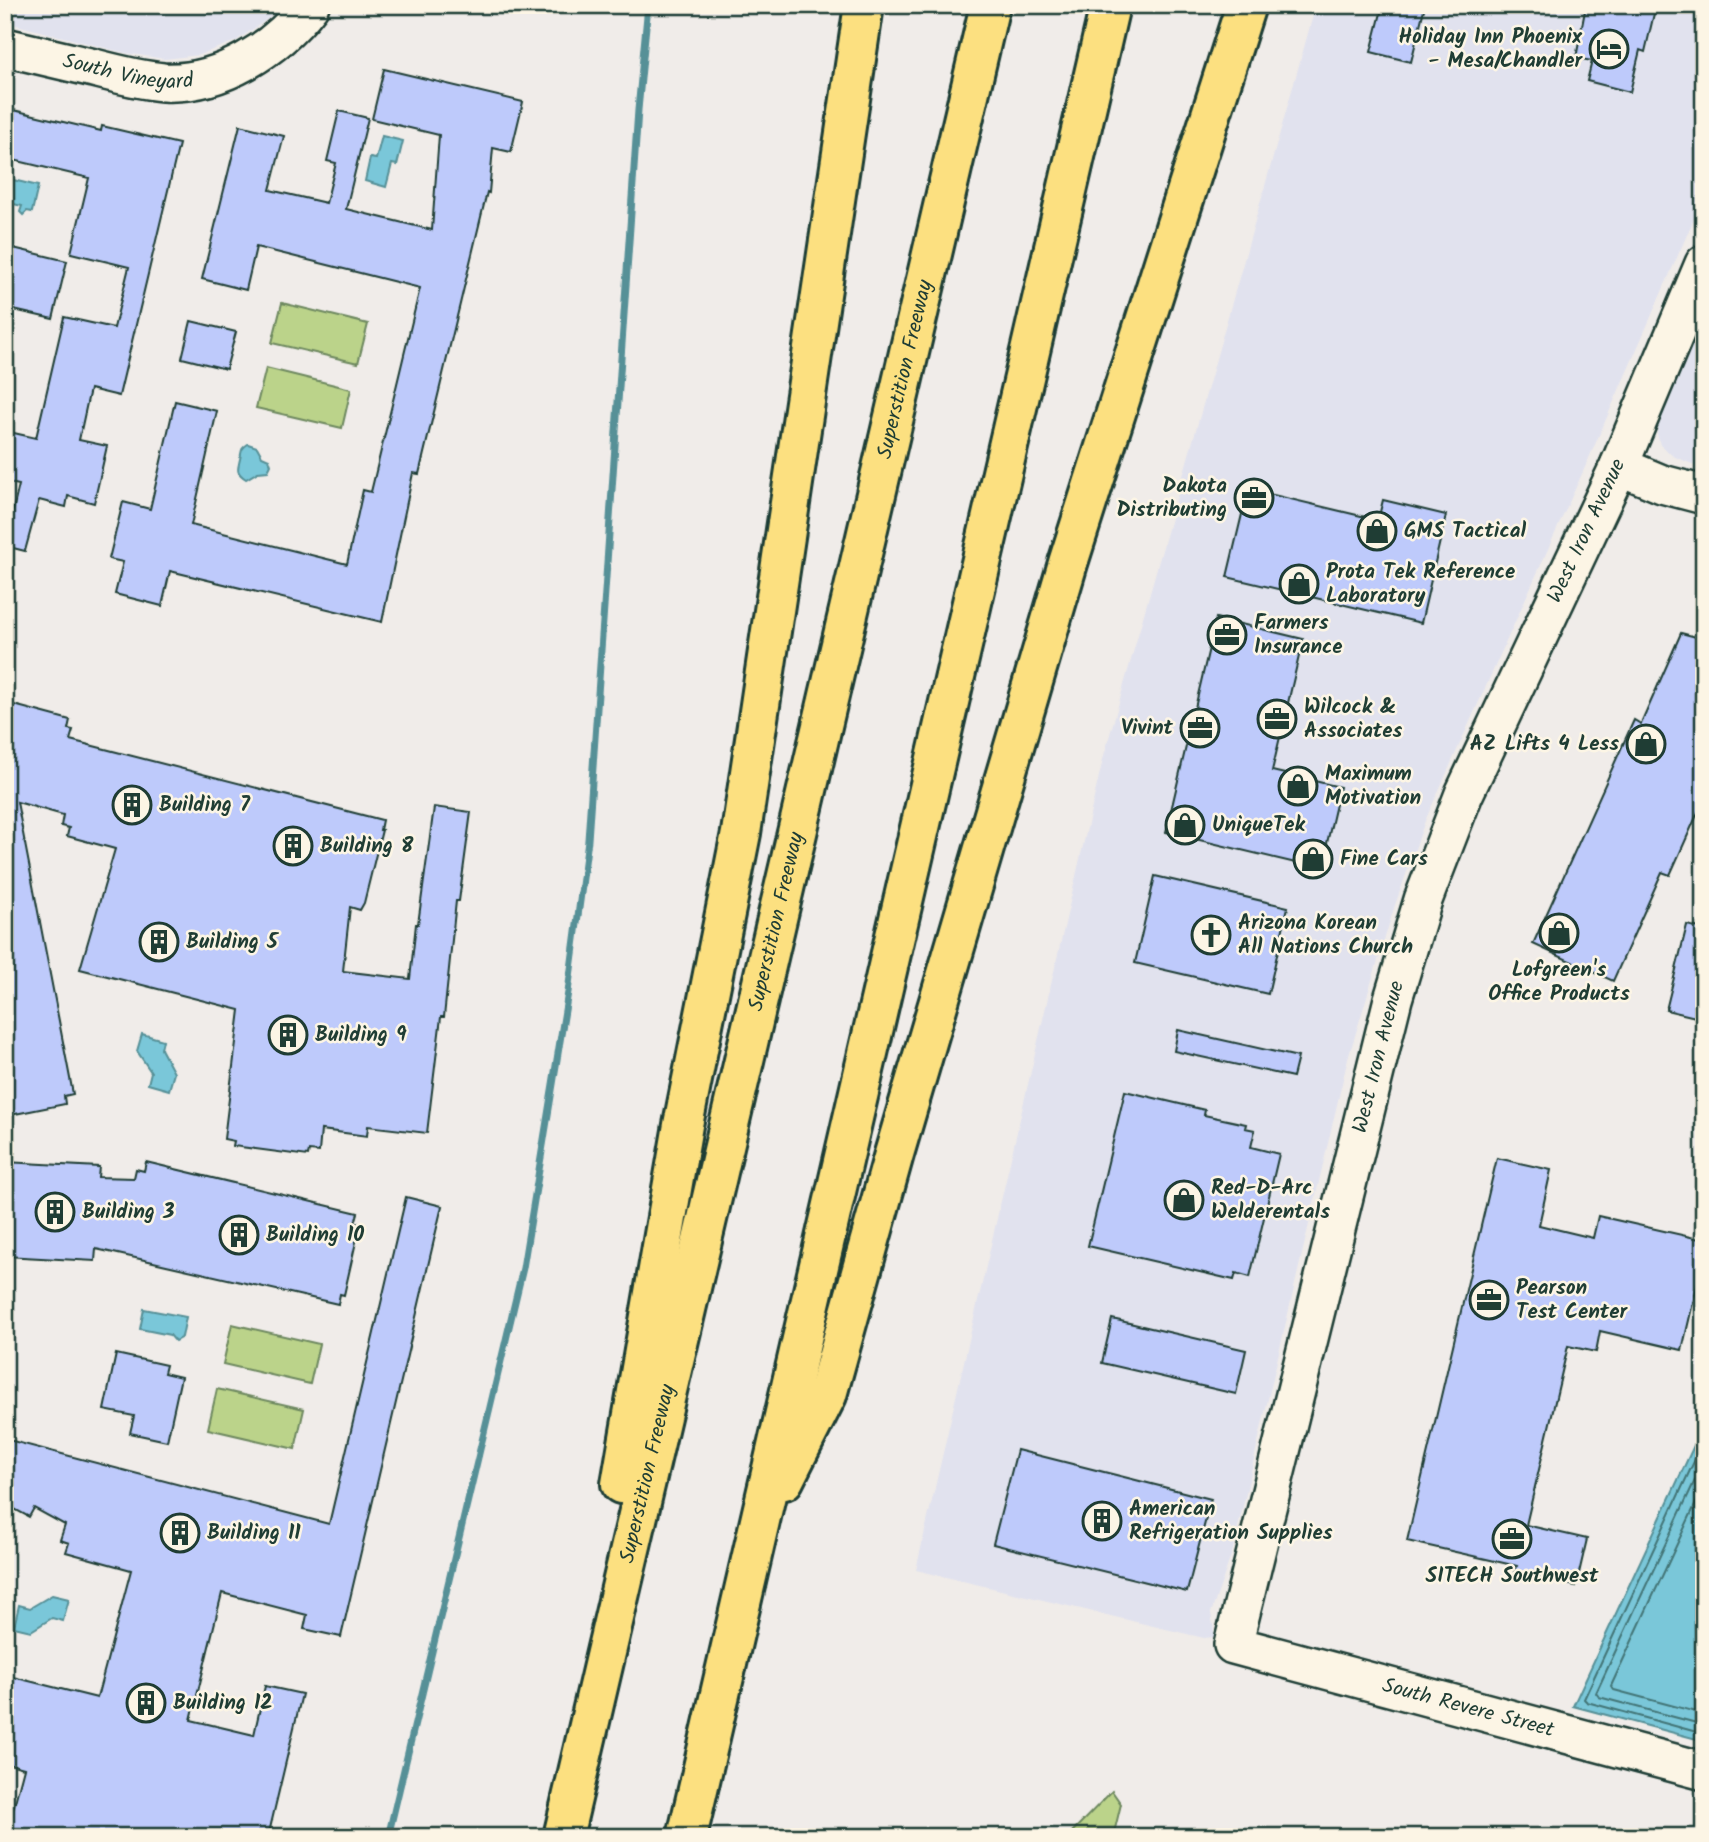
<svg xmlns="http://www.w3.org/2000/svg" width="1709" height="1842" viewBox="0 0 1709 1842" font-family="Kalam,sans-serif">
	<rect width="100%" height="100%" fill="#f0ece9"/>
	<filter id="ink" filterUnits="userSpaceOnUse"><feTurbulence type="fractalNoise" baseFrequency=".0143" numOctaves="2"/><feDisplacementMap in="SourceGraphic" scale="14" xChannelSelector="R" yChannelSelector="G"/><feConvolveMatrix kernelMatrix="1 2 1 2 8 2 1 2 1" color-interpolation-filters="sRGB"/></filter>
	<g filter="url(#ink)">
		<g fill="#e1e2ee">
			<polygon points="5,5 279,5 269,18 236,41 199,55 165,59 125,53 5,22"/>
			<polygon points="1316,5 1704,5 1704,196 1586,465 1425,821 1394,908 1347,1062 1232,1553 1211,1613 1215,1637 1204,1638 916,1570 1103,759"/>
			<polygon points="1704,317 1704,469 1673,456 1660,445 1657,433 1659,416"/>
		</g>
		<g fill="#bbd38a" stroke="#6d885f" stroke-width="2">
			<polygon points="282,303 368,324 358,363 272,343"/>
			<polygon points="266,368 351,389 342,428 256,408"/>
			<polygon points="232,1324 319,1344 310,1384 223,1364"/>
			<polygon points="217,1389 304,1409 295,1449 208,1429"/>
			<polygon points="1112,1791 1121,1804 1113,1837 1067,1837"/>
		</g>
		<g fill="#7ac7d9" stroke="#569097" stroke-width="2">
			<polygon points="382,136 403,141 397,165 392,164 386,187 365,181 370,158 376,159"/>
			<polygon points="5,178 38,186 32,212 27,211 23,215 20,212 22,206 5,202"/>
			<path d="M248 444 257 447 262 456 269 459 271 465 268 471 258 472 246 479C235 472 238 469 240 459 242 451 240 449 248 444Z"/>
			<polygon points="142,1034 163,1040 161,1049 174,1073 169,1090 148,1084 151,1072 137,1051"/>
			<polygon points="144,1309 186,1317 182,1337 175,1341 170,1335 140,1329"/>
			<polygon points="1704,1424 1704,1741 1573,1706"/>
			<polygon points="52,1595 69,1599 63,1621 52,1618 31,1631 14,1627 19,1605 30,1608"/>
		</g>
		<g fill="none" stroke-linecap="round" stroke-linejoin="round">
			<g stroke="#437476" stroke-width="2">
				<polyline points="1704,1440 1584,1699 1587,1702 1704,1734"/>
				<polyline points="1704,1461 1596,1693 1599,1697 1704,1725"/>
				<polyline points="1704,1486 1611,1686 1614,1690 1704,1714"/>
			</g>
			<polyline stroke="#569097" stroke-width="7" points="388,1837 523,1268 568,992 588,840 638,110 648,5"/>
		</g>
		<g fill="#becafb" stroke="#1f3d34" stroke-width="2">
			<polygon points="1383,5 1425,5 1411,62 1371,52"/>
			<polygon points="1586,5 1656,5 1645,52 1640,50 1630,92 1587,81 1592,61 1576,58"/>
			<polygon points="384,69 523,102 511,152 493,148 489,193 487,192 419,474 413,473 382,622 170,571 162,606 115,594 123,562 109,559 123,502 150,509 175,401 217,411 191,525 347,564 363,490 371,492 420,288 256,247 246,290 202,279 240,125 284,136 270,190 326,203 336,163 327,161 339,111 368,118 346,209 432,230 439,135 372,119"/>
			<polygon points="5,108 101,131 102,126 179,144 119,396 90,389 79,440 107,446 94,503 68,496 66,507 39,500 25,551 5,546 5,526 9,527 19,485 5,482 5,431 36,438 64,317 114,328 129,267 71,253 89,178 5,158"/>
			<polygon points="5,246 67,261 53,319 5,308"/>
			<polygon points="191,321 236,332 226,369 182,358"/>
			<polygon points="1248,489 1378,520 1383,500 1446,515 1421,623 1227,577"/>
			<polygon points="1216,618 1303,639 1272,771 1340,787 1321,869 1166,832"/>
			<polygon points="1681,633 1704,639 1704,799 1670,875 1662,872 1613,981 1533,944 1634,720 1641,724"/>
			<polygon points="14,705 70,720 68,729 73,730 70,740 382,820 380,830 382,830 364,903 360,910 350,907 343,971 410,979 416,924 418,924 434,807 471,812 459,901 456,901 444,1017 441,1017 427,1133 368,1126 367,1136 321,1130 319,1152 309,1151 308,1156 233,1146 234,1141 224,1139 240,1010 80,969 115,849 67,836 69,828 61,826 63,815 17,802 73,1094 64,1096 65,1104 5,1116 5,713 11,715"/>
			<polygon points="1155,876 1288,907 1268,994 1135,963"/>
			<polygon points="1687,925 1704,929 1704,1019 1666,1010"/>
			<polygon points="1178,1030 1298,1057 1293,1077 1174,1051"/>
			<polygon points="1125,1091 1205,1110 1204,1115 1246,1124 1245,1128 1255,1130 1251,1147 1279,1154 1250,1277 1236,1273 1234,1280 1088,1246"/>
			<polygon points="1497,1158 1551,1170 1539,1225 1593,1238 1598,1216 1704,1240 1704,1256 1682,1350 1600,1331 1596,1352 1568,1346 1526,1525 1587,1539 1576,1586 1515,1572 1517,1566 1407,1541"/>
			<polygon points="5,1162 99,1167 98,1177 134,1178 136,1169 144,1171 146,1162 358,1213 355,1223 360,1224 344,1295 340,1294 338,1304 96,1249 95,1261 5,1256"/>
			<polygon points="406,1197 442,1206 341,1637 304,1629 307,1615 222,1593 191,1720 254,1735 265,1686 302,1694 268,1837 5,1837 5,1815 11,1817 24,1768 5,1763 5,1675 97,1698 131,1570 66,1552 69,1543 60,1540 65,1525 34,1508 29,1517 5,1504 5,1439 329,1524"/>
			<polygon points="1112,1319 1246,1350 1236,1394 1102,1363"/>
			<polygon points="116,1354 166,1365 164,1373 181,1377 167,1441 130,1433 134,1416 104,1410"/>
			<polygon points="1017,1450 1211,1499 1187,1592 993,1544"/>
		</g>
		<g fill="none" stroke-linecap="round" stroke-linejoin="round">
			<defs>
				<g id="minor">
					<path id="s1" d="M5 47C35 54 65 61 94 68 117 74 140 80 163 82 221 85 276 49 310 5"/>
					<path id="s2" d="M1704 264 1619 466 1464 794 1423 900 1393 999 1233 1645 1704 1771"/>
					<polyline points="1619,466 1662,484 1704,495"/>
				</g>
				<g id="highway">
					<polyline points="784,1480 827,1395 894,1154 1068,563 1246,5"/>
					<polyline points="621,1484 683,1125 741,833 864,5"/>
					<path id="s3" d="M563 1837 990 5"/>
					<polyline points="687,1837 1110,5"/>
				</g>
			</defs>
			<use href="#minor" stroke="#1f3d34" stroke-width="42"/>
			<use href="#highway" stroke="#1f3d34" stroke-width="44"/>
			<use href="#minor" stroke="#fcf5e5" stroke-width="37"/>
			<use href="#highway" stroke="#fce080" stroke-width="38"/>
		</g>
	</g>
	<defs>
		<symbol id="hotel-ring" viewBox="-11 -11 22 22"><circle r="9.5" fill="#fcf5e5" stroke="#1f3d34" stroke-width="1.5"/><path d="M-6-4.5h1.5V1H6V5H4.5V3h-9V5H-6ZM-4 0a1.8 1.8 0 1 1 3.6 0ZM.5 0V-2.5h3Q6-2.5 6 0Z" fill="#1f3d34"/></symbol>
		<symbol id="office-ring" viewBox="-11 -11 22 22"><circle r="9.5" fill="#fcf5e5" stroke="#1f3d34" stroke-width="1.5"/><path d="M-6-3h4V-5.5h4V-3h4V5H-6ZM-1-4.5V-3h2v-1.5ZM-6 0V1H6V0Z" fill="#1f3d34"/></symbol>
		<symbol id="shop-ring" viewBox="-11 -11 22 22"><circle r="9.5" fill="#fcf5e5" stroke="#1f3d34" stroke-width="1.5"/><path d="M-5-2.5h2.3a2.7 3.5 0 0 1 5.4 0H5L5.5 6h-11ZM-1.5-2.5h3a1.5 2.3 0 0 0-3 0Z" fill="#1f3d34"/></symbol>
		<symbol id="building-ring" viewBox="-11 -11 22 22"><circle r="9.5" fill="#fcf5e5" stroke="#1f3d34" stroke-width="1.5"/><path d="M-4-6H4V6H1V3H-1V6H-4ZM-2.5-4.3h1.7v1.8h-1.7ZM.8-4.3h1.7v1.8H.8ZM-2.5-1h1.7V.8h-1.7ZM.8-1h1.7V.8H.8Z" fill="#1f3d34"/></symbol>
		<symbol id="church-ring" viewBox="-11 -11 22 22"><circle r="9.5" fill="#fcf5e5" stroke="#1f3d34" stroke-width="1.5"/><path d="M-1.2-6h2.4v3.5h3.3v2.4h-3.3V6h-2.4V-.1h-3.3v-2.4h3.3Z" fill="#1f3d34"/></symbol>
	</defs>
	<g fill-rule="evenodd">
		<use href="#hotel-ring" x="1587" y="27" width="44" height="44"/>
		<use href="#office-ring" x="1232" y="476" width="44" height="44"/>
		<use href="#shop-ring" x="1355" y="509" width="44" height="44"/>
		<use href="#shop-ring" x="1277" y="562" width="44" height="44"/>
		<use href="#office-ring" x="1205" y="613" width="44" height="44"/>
		<use href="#office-ring" x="1255" y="697" width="44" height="44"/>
		<use href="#office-ring" x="1178" y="706" width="44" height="44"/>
		<use href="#shop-ring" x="1624" y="722" width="44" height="44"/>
		<use href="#shop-ring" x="1276" y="764" width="44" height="44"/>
		<use href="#building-ring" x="110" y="783" width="44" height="44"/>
		<use href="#shop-ring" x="1163" y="803" width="44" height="44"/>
		<use href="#building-ring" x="271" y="824" width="44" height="44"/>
		<use href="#shop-ring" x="1291" y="837" width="44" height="44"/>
		<use href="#shop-ring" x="1537" y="911" width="44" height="44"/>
		<use href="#church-ring" x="1189" y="913" width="44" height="44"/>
		<use href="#building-ring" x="137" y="920" width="44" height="44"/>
		<use href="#building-ring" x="266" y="1013" width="44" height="44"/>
		<use href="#shop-ring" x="1162" y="1178" width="44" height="44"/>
		<use href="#building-ring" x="33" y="1190" width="44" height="44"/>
		<use href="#building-ring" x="217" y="1213" width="44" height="44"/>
		<use href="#office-ring" x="1467" y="1278" width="44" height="44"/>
		<use href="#building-ring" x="1080" y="1499" width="44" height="44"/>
		<use href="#building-ring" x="158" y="1511" width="44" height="44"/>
		<use href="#office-ring" x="1490" y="1517" width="44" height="44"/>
		<use href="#building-ring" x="124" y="1681" width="44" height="44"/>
	</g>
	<g text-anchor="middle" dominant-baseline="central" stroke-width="5" stroke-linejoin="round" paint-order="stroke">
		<g font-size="21" font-weight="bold" fill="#1f3d34" stroke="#fcf5e5" text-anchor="start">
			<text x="1582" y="37" text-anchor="end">Holiday Inn Phoenix<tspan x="1582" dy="24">- Mesa/Chandler</tspan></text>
			<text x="1227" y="486" text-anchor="end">Dakota<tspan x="1227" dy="24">Distributing</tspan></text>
			<text x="1404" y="531">GMS Tactical</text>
			<text x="1326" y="572">Prota Tek Reference<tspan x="1326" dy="24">Laboratory</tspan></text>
			<text x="1254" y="623">Farmers<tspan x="1254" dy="24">Insurance</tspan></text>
			<text x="1304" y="707">Wilcock &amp;<tspan x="1304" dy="24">Associates</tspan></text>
			<text x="1173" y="728" text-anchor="end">Vivint</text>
			<text x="1619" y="744" text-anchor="end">AZ Lifts 4 Less</text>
			<text x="1325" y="774">Maximum<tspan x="1325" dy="24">Motivation</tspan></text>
			<text x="159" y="805">Building 7</text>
			<text x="1212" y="825">UniqueTek</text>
			<text x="320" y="846">Building 8</text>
			<text x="1340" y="859">Fine Cars</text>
			<text x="1238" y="923">Arizona Korean<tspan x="1238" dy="24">All Nations Church</tspan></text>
			<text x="186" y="942">Building 5</text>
			<text x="1559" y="970" text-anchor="middle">Lofgreen's<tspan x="1559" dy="24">Office Products</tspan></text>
			<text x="315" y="1035">Building 9</text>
			<text x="1211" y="1188">Red-D-Arc<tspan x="1211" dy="24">Welderentals</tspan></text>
			<text x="82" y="1212">Building 3</text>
			<text x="266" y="1235">Building 10</text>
			<text x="1516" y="1288">Pearson<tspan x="1516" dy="24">Test Center</tspan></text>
			<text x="1129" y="1509">American<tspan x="1129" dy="24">Refrigeration Supplies</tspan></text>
			<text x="207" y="1533">Building 11</text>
			<text x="1512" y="1576" text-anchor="middle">SITECH Southwest</text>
			<text x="173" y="1703">Building 12</text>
		</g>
		<g font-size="21" fill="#1f3d34" stroke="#fcf5e5">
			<text stroke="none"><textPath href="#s1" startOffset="126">South Vineyard</textPath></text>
			<text stroke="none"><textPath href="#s3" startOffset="1507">Superstition Freeway</textPath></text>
			<text transform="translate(1587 531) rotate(-65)">West Iron Avenue</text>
			<text stroke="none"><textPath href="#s3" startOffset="940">Superstition Freeway</textPath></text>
			<text transform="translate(1379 1057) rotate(-76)">West Iron Avenue</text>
			<text stroke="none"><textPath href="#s3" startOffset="373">Superstition Freeway</textPath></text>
			<text stroke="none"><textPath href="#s2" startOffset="1708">South Revere Street</textPath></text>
		</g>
	</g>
	<rect width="1709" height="1842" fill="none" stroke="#fcf5e5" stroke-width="28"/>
	<rect x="14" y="14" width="1681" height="1814" fill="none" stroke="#1f3d34" stroke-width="2.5" filter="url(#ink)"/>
</svg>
